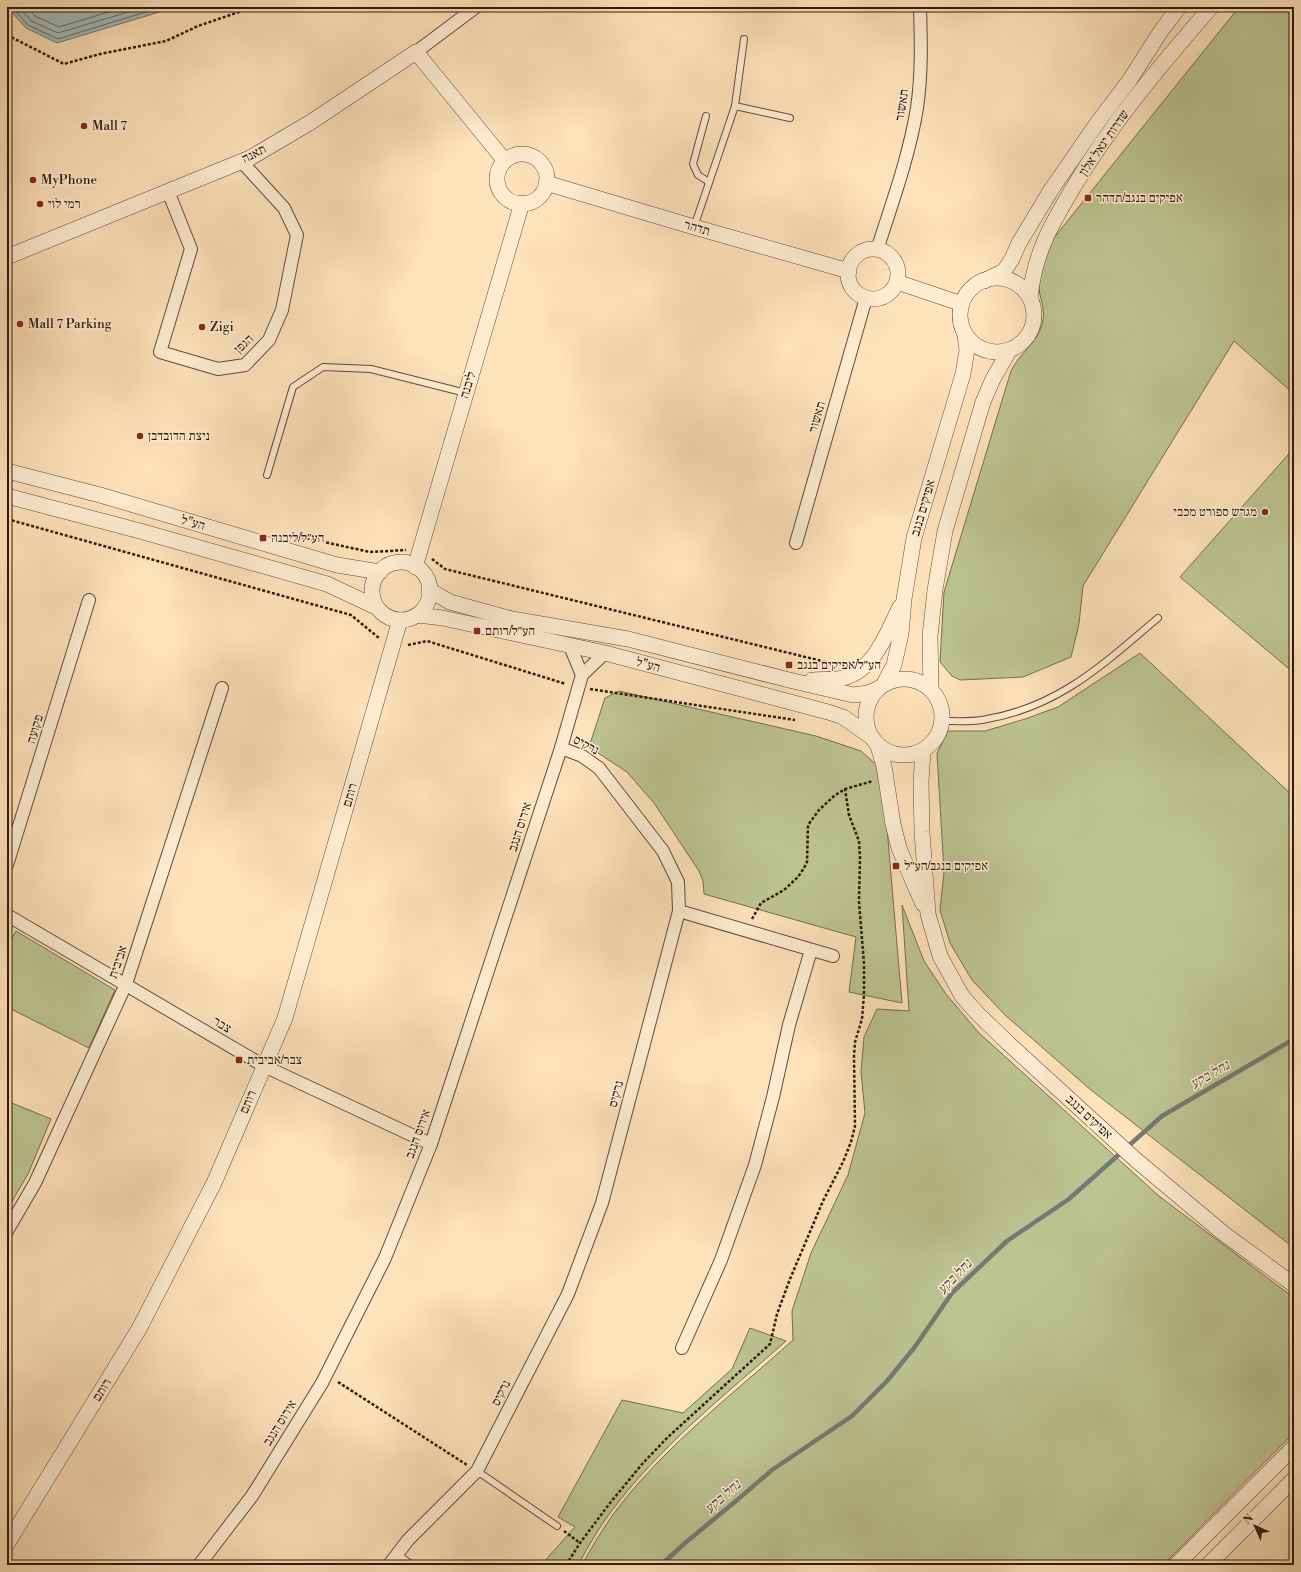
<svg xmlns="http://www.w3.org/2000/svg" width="1301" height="1572" viewBox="0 0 1301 1572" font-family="'Libre Bodoni','Frank Ruhl Libre',serif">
	<rect width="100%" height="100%" fill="#fee2ba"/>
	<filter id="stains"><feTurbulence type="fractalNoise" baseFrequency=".005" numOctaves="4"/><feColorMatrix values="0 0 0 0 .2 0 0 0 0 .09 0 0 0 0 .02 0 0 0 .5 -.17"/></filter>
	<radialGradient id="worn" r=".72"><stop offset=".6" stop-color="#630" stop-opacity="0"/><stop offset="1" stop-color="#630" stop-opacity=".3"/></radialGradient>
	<g fill="#bcc492" stroke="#766e50">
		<path d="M1239 7H1294V394L1234 341 1083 586 1079 624 1071 657 1023 677 960 680 952 676 940 662 944 592 1011 371C1019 354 1036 344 1042 325 1047 307 1038 298 1039 283 1040 270 1046 256 1049 244Z"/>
		<polygon points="1294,448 1294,673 1180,577"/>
		<polygon points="1140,653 1294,797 1294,1248 1091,1090 1005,1015 972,980 950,943 940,910 944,872 937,753 948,731 985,731 1025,719 1058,707"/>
		<polygon points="619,691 816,736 861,751 879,767 884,793 902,1003 849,992 856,937 704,894 703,881 699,871 654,803 627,772 589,747 605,698"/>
		<path d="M902 905 924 961 946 994 979 1033 1159 1196 1294 1298V1433L1163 1565H582C591 1548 601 1532 612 1516 662 1448 731 1396 793 1340L792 1311 811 1253 848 1175 865 1113 861 1072 864 1037 877 1009 909 1011Z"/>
		<polygon points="16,931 115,990 89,1048 7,1007 7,947"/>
		<polygon points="7,1101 51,1119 28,1174 7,1210"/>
		<path d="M750 1328 786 1341C725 1395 659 1447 610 1513 598 1529 588 1547 578 1565H541L575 1527 558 1517 622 1400 683 1413 732 1369Z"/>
	</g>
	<polygon fill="#a2bcb8" stroke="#747a74" points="7,7 176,7 57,43 26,28"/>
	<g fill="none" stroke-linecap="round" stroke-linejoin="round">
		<g stroke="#686a63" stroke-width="1">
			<polyline points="12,7 28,25 58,39 162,7"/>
			<polyline points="19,7 31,21 58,33 145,7"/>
			<polyline points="27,7 35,16 59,27 125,7"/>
		</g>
		<polyline stroke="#747a74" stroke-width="4.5" points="661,1565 685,1543 736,1501 772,1470 852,1416 887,1381 914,1348 952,1293 1007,1241 1069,1199 1162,1116 1294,1039"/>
		<defs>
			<g id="service">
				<polyline points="735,106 790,118"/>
				<polyline points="706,116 693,164 698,175 709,182"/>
				<polyline points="694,227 735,106 744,39"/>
				<polyline points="267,475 293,387 323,367 371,369 466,393"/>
				<path d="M942 721C955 721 969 722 982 720 1058 708 1102 665 1158 618"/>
				<polyline points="477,1471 557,1526"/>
				<polyline points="397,1554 412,1565"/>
			</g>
			<g id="minor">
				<polyline points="416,52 476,7"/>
				<polyline points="168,191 191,249 160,352 218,369 245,365 269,340 282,310 297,235 284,208 241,161"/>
				<path d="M877 250C892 203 909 157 917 108 922 74 921 41 920 7"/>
				<polyline points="796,543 866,298"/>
				<polyline points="570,646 582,675"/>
				<polyline points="7,865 89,600"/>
				<polyline points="679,911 833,956"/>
				<polyline points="7,915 264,1066 431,1144"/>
				<polyline points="7,1231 35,1183 126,984 222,688"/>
				<polyline points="682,1348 721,1260 755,1165 773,1097 789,1025 811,950"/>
				<polyline points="199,1565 252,1496 322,1383 385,1258 431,1144 561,748 582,675 605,653"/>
				<polyline points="389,1565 408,1540 477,1471 568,1294 602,1203 679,911 678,882 663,851 599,768 582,756 561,748"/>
			</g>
			<g id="tertiary">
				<circle cx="522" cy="179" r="25"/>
				<polyline points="546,183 694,227 849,271"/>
				<circle cx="873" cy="274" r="25"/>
				<polyline points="7,257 250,158 311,122 416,52 505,161"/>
				<circle cx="997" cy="315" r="37"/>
				<polyline points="984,281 1004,271 1012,259 1019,243 1051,190 1098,122 1129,81 1161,31 1179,7"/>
				<polyline points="897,282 962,304"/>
				<path d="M1030 297C1035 252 1051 225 1073 188 1112 122 1161 65 1211 7"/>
				<polyline points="7,471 100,495 337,565 380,572"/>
				<polyline points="7,496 140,531 327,584 376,607"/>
				<circle cx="401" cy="591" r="29"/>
				<polyline points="415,567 522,203"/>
				<polyline points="429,590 450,602 512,619 628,639 789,680 853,695 868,693 877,689"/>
				<polyline points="418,615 443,618 605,653 828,712 843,717 870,736"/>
				<circle cx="904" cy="717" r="38"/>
				<path d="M812 680C822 679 833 680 843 678 875 670 887 632 900 607"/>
				<polyline points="885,682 894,665 901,634 904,599 914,538 963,374 967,350 965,335"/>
				<polyline points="931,689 930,636 935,590 945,531 983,402 993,379 1009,351"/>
				<polyline points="878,746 884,766 893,824 899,848 912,879 923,904"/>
				<polyline points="923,750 921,782 922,832 928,914 940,956 962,996 978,1014 1008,1043 1136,1160 1223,1233 1294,1285"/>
				<polyline points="7,1544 139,1329 214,1183 285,1018 400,620"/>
				<polyline points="1176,1565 1294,1447"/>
				<polyline points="1208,1565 1294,1479"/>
			</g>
		</defs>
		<use href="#service" stroke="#634a39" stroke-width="8"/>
		<use href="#minor" stroke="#634a39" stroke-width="14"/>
		<use href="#tertiary" stroke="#634a39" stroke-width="16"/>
		<g stroke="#2f180e" stroke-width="2.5" stroke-dasharray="3 2" stroke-linecap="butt">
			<polyline points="7,35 64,64 100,54 166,41 198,26 239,12 249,7"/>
			<polyline points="7,519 351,615 379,638"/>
			<polyline points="292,535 370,552 406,550"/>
			<polyline points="432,559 445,569 830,663"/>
			<polyline points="408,645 427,641 566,684"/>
			<polyline points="590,689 795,720"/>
			<polyline points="752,919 761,903 784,890 798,877 804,868 807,862 808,825 819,810 834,796 845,789 873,781"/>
			<polyline points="338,1382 467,1465"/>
			<polyline points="564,1531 580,1543"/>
			<polyline points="566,1565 580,1543 610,1503 643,1463 668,1437 770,1344 777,1314 790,1279 823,1201 843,1162 851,1142 855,1126 854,1056 855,1042 862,1019 864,994 864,964 859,902 860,858 859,841 849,815 845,789"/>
		</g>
		<use href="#service" stroke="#feecd2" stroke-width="6"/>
		<use href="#minor" stroke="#feecd2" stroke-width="12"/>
		<use href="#tertiary" stroke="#feecd2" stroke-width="15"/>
	</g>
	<g fill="#8f2418" stroke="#feecd2" stroke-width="1.5">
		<circle cx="84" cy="126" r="4"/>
		<circle cx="33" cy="180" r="4"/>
		<rect x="1084" y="194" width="8" height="8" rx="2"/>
		<circle cx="40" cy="204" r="4"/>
		<circle cx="20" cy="324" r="4"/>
		<circle cx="202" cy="327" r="4"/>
		<circle cx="140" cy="436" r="4"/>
		<circle cx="1265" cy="512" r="4"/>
		<rect x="259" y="534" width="8" height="8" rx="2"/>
		<rect x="473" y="627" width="8" height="8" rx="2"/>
		<rect x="785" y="661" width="8" height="8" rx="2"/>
		<rect x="892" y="862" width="8" height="8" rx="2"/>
		<rect x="235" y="1056" width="8" height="8" rx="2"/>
	</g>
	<g text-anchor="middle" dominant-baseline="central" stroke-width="3" stroke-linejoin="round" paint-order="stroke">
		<g font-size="13" fill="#2f180e" stroke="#feecd2">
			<text transform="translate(902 105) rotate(-81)">תאשור</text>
			<text transform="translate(1104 143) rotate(-55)">שדרות יגאל אלון</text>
			<text transform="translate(254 154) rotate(-27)">תאנה</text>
			<text transform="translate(697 228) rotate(16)">תדהר</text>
			<text transform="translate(244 344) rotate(-43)">הגפן</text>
			<text transform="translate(468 385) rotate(-73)">ליבנה</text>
			<text transform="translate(817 417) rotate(-74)">תאשור</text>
			<text transform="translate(923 508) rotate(-74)">אפיקים בנגב</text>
			<text transform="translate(193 523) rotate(16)">הע"ל</text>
			<text transform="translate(648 665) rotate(15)">הע"ל</text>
			<text transform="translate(35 729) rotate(-73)">פקועה</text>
			<text transform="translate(586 745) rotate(28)">נרקיס</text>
			<text transform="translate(350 795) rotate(-74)">רותם</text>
			<text transform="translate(520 827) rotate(-72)">אירוס הנגב</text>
			<text transform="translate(118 962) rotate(-71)">אביבית</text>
			<text transform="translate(222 1025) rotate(31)">צבר</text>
			<text transform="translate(616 1094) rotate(-75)">נרקיס</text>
			<text transform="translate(248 1102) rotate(-67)">רותם</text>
			<text transform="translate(1089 1117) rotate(43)">אפיקים בנגב</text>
			<text transform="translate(418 1134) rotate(-70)">אירוס הנגב</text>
			<text transform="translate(102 1390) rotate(-58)">רותם</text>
			<text transform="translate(501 1393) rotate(-63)">נרקיס</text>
			<text transform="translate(280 1423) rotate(-58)">אירוס הנגב</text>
		</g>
		<g font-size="13" fill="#2f180e" stroke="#feecd2" text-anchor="start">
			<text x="92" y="126">Mall 7</text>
			<text x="41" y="180">MyPhone</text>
			<text x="1096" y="198">אפיקים בנגב/תדהר</text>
			<text x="48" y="204">רמי לוי</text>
			<text x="28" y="324">Mall 7 Parking</text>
			<text x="210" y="327">Zigi</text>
			<text x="148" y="436">ניצת הדובדבן</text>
			<text x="1257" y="512" text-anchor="end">מגרש ספורט מכבי</text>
			<text x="271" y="538">הע״ל/ליבנה</text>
			<text x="485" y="631">הע״ל/רותם</text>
			<text x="797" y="665">הע״ל/אפיקים בנגב</text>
			<text x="904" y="866">אפיקים בנגב/הע״ל</text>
			<text x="247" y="1060">צבר/אביבית</text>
		</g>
		<g font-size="14" font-style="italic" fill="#57514a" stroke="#feecd2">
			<text transform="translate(1210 1075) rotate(-30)">נחל בקע</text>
			<text transform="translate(955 1277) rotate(-46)">נחל בקע</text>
			<text transform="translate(723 1497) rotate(-41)">נחל בקע</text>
		</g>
	</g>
	<rect width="1301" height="1572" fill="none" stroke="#fee2ba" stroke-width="24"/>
	<rect x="8" y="8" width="1285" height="1556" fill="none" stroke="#2f180e" stroke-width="2"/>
	<rect x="12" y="12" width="1277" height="1548" fill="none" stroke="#2f180e"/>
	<g transform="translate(1255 1526) rotate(315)" stroke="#feecd2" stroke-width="3" paint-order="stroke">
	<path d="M0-3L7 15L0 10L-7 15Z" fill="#2f180e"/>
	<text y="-6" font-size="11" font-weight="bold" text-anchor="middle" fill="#2f180e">N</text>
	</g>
	<rect width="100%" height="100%" filter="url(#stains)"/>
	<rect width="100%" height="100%" fill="url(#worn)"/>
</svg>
